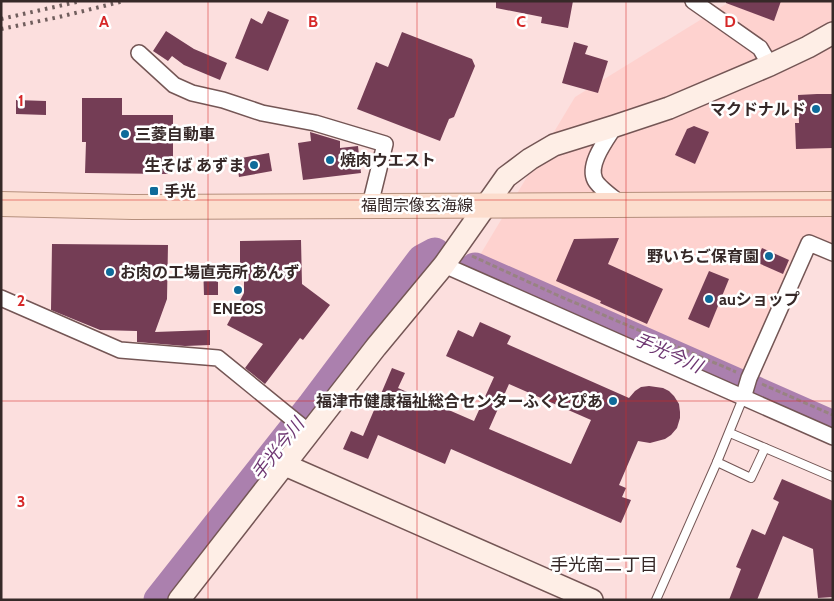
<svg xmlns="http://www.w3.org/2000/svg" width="834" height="601" viewBox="0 0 834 601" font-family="Cabin,'Noto Sans JP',sans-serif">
	<rect width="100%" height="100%" fill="#fcdfde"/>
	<polygon fill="#fed2cf" points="731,1 833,1 833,246 807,235 745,371 480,255 575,97"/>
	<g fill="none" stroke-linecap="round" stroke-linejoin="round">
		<g stroke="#ab80ae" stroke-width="31">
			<polyline points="475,268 833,426"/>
			<polyline points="159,600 313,405 422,260 435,253"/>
		</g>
	</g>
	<g fill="#743d55" fill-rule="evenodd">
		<polygon points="496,1 573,1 568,28 541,23 542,17 496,8"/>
		<polygon points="726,1 781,1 774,21 726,3"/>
		<polygon points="268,11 289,20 268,71 235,58 251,18 262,24"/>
		<polygon points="166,31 194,49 227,63 220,80 184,65 172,56 168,61 153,51"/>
		<polygon points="402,32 472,59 475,66 454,117 449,119 440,141 357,109 376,62 388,67"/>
		<polygon points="574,42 588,46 585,54 608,61 598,93 562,83"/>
		<polygon points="817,94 833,94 833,148 796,149 795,123 799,123 798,95"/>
		<polygon points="82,98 122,98 122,115 173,115 173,158 168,158 168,174 85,173 86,142 82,142"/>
		<polygon points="16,100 46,101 46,115 16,114"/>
		<polygon points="694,126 709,132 695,164 675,155 687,129"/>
		<polygon points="310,132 340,141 340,148 358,146 361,173 303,180 298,143 311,141"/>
		<polygon points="269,153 272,171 239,177 236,159"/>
		<polygon points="619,238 608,264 663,289 647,324 600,303 601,301 556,281 574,239"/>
		<polygon points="301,240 302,284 330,305 303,340 300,338 265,384 245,368 263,344 227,325 244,293 244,273 240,273 240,241"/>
		<polygon points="52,244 168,245 167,299 155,332 210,330 210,345 185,346 137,342 137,331 100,330 51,310"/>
		<polygon points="762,248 789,260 783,274 756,262"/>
		<polygon points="218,264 218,295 204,295 203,265"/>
		<polygon points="709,271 729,279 709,328 688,319"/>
		<path d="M480 322 511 336 507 344 629 398 635 391 641 387 649 386 663 388 669 391 674 396 679 404 680 412V418L677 428 671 435 665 439 650 443 638 441 619 485 626 488 622 497 631 500 621 523 451 449 445 464 378 435 368 459 343 449 351 431 363 436 392 368 405 373 398 388 474 421 494 377 446 356 458 330 473 337ZM509 384 591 420 571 464 489 429Z"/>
		<polygon points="782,479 833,501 833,597 818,598 813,549 783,536 757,600 729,600 741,569 736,567 752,529 765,535 779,502 773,499"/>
	</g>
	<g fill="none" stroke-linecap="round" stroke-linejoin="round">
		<defs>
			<g id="lane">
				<polyline points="730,433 833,477"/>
				<polyline points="717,462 751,478 765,448"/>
				<polyline points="656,600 717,462 743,398"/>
			</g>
			<g id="street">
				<polyline points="693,1 760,48 770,65"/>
				<polyline points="139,53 174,85 192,93 223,100 262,113 315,123 385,144 370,205"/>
				<path d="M615 126C607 139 587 164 595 180 599 188 614 198 621 204"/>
				<polyline points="444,265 833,437"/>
				<polyline points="1,298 120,350 218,358 310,433"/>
				<polyline points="743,398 749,378 809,243 833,253"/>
			</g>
			<g id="secondary">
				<polyline points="285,465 592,600"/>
				<polyline points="179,600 376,347 444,265 506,177 530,159 554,145 615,126 669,108 770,65 808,47 833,33"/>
			</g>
			<polyline id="primary" points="1,204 133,207 833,204"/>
		</defs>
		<use href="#lane" stroke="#745655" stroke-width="10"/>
		<use href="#street" stroke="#745655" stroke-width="18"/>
		<use href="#secondary" stroke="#745655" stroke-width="24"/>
		<use href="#primary" stroke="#b5907d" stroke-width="26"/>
		<g stroke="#988382" stroke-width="3" stroke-dasharray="5 2.5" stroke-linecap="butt">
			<polyline points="472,256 557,295 736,372"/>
			<polyline points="762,384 833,415"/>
		</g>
		<use href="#lane" stroke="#fff" stroke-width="8"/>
		<use href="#street" stroke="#fff" stroke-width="15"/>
		<use href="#secondary" stroke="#feeee6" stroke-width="21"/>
		<use href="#primary" stroke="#fcddcd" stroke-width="24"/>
		<g stroke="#705e5d" stroke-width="4" stroke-dasharray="2.5 5" stroke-linecap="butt">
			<polyline points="1,19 81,1"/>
			<polyline points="1,29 59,17 124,1"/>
		</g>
	</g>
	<path fill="none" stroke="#d62828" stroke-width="1" stroke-opacity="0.55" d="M208 1V600M417 1V600M626 1V600M1 200H833M1 401H833"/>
	<g fill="#0e6b9a" stroke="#fff" stroke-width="2">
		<circle cx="816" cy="109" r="5"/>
		<circle cx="125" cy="134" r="5"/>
		<circle cx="330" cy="160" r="5"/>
		<circle cx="254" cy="165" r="5"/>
		<rect x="149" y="186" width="10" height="10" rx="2.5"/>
		<circle cx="769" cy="256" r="5"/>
		<circle cx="110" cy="272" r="5"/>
		<circle cx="238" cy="290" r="5"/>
		<circle cx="709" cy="299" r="5"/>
		<circle cx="613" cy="401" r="5"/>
	</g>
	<g text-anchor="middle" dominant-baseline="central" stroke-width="5" stroke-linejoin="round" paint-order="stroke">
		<g font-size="16" font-weight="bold" fill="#362928" stroke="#fff" text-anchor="start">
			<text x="806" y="109" text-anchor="end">マクドナルド</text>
			<text x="135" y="134">三菱自動車</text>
			<text x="340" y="160">焼肉ウエスト</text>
			<text x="244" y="165" text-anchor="end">生そば あずま</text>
			<text x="164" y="191">手光</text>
			<text x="759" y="256" text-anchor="end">野いちご保育園</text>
			<text x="120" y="272">お肉の工場直売所 あんず</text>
			<text x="719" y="299">auショップ</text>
			<text x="238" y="308" text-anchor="middle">ENEOS</text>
			<text x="603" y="401" text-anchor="end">福津市健康福祉総合センターふくとぴあ</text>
		</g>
		<g font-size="16" fill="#362928" stroke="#fff">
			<text x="417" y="205">福間宗像玄海線</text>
		</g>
		<g font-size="18" font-style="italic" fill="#6e3772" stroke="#fff">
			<text transform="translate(668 353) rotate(24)">手光今川</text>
			<text transform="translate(278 449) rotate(-52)">手光今川</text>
		</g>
		<g font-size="18" fill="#362928" stroke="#fff">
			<text x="604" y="565">手光南二丁目</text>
		</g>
	</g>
	<g font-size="16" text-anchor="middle" font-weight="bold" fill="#d62828" stroke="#fff" stroke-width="5" stroke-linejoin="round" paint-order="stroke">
		<text x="104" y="27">A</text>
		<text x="313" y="27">B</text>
		<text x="521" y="27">C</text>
		<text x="730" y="27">D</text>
		<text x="21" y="106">1</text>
		<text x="21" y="306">2</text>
		<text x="21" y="507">3</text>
	</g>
	<rect width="834" height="601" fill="none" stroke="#362928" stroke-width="5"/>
</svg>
